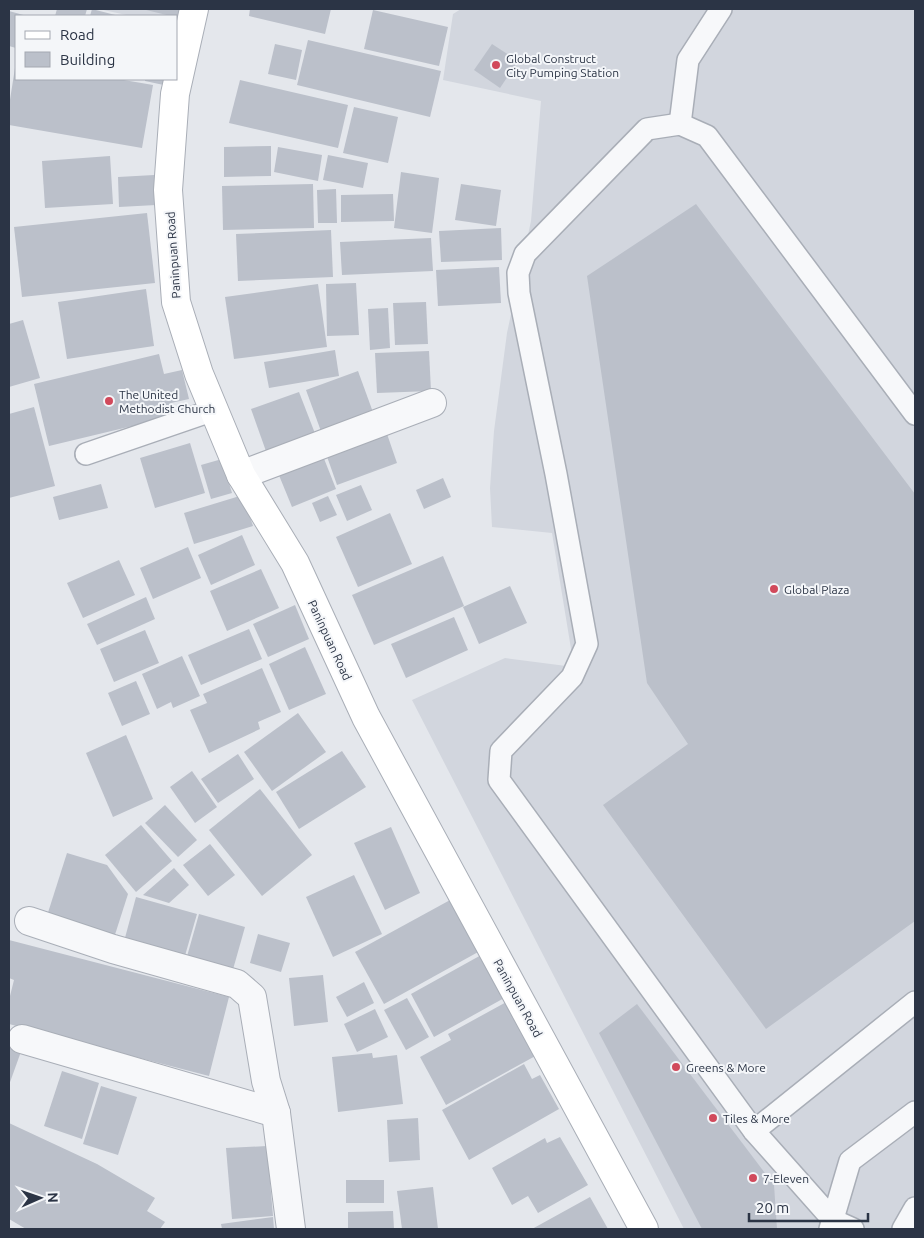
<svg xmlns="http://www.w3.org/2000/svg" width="924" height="1238" viewBox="0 0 924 1238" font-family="Ubuntu,sans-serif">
	<rect width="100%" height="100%" fill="#e4e7ec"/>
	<g fill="#d2d6de">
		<polygon points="99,9 190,9 176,27 176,16 131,16"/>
		<polygon points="461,9 915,9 915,1229 684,1229 412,700 505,658 574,667 552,533 492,527 490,488 494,431 507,333 531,221 541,101 443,80 453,14"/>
	</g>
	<g fill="#bbc0ca">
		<polygon points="57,9 87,9 85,16 55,16"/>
		<polygon points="92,9 119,16 90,16"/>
		<polygon points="142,9 181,9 179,18"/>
		<polygon points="250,9 331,9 325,34 249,16"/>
		<polygon points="373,10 448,27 439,66 364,49"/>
		<polygon points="9,11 27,16 16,16 16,48 9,46"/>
		<polygon points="308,40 441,71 430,117 297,85"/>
		<polygon points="275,44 302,50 296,80 268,74"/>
		<polygon points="492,44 518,61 500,88 474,70"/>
		<polygon points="15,68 16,79 118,79 153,85 142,148 9,125 9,106"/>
		<polygon points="145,79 175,79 173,87 145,81"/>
		<polygon points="240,80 348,105 338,148 229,123"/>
		<polygon points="354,107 398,117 388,163 343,153"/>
		<polygon points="271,146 271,176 224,177 224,147"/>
		<polygon points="278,147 322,155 318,181 274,172"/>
		<polygon points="328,155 368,163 363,188 323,180"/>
		<polygon points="110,156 113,204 45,208 42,161"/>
		<polygon points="401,172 439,178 432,233 394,228"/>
		<polygon points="154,175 156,205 119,207 118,177"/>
		<polygon points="313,184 314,228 223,230 222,186"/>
		<polygon points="461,184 501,190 496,226 455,220"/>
		<polygon points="336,189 337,223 318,223 317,190"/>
		<polygon points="393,194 394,221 341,222 341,195"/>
		<polygon points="696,204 915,494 915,921 766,1029 603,805 688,744 647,683 587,276"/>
		<polygon points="147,213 155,283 22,297 14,227"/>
		<polygon points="501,228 502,260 441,262 439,231"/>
		<polygon points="331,230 333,277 238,281 236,234"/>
		<polygon points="431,238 433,271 342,275 340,242"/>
		<polygon points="499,267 501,303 438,306 436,270"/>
		<polygon points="356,283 359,335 327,336 326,284"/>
		<polygon points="318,284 327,347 234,359 225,297"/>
		<polygon points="146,289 154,346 67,359 58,302"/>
		<polygon points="426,302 428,344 395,345 393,303"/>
		<polygon points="388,308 390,348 370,350 368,309"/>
		<polygon points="23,320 40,378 9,387 9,324"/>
		<polygon points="335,350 339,376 269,388 264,362"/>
		<polygon points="429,351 431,391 377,393 375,353"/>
		<polygon points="159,354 164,374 182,370 189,399 171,403 174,416 49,446 34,384"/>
		<polygon points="358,371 374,415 322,434 306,390"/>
		<polygon points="299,392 316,436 267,454 251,409"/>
		<polygon points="34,407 55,486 9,498 9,414"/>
		<polygon points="387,434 397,463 337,485 324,448"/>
		<polygon points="190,443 205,493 155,508 140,458"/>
		<polygon points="321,451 336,489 292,507 276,468"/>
		<polygon points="222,459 232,493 211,499 201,465"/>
		<polygon points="443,478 451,497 424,509 416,490"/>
		<polygon points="101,484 108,508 59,520 53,497"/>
		<polygon points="361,485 372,510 347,521 336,495"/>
		<polygon points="243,495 253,526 194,544 184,513"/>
		<polygon points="328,496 337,515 320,522 312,503"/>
		<polygon points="390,513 412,564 358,587 336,537"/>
		<polygon points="242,535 255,565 211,585 198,555"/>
		<polygon points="188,547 201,578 153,599 140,568"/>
		<polygon points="443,556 464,606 374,645 352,595"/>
		<polygon points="119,560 135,595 83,618 67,583"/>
		<polygon points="261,569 279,608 227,631 210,591"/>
		<polygon points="510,586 527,623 479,644 463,607"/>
		<polygon points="146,597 155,619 97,645 87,624"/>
		<polygon points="295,605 309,639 268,657 253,624"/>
		<polygon points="454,617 468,650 406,678 391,644"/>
		<polygon points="249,629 262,659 201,685 188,655"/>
		<polygon points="145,630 159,663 114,682 100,649"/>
		<polygon points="305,647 326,694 289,710 269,664"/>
		<polygon points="182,656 200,696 173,708 171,702 157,709 142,674"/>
		<polygon points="262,668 281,712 258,722 260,729 209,753 190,710 207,703 203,694"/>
		<polygon points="136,681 150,714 122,726 108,693"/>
		<polygon points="298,713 326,752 272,791 244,752"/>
		<polygon points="126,735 153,799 113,817 86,753"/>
		<polygon points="342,751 366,787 299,829 276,792"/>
		<polygon points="238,754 254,779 218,803 201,779"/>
		<polygon points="192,771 217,807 195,823 170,787"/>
		<polygon points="260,789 312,855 262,896 209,830"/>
		<polygon points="165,805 197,840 178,857 145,823"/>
		<polygon points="141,825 172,861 136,892 105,855"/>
		<polygon points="391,827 420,893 385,910 354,843"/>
		<polygon points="210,844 235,875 208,896 183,865"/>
		<polygon points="67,853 107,865 128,894 112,944 45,922"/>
		<polygon points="174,868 189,885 169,903 143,895"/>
		<polygon points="354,875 382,934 333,957 306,897"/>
		<polygon points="136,897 197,914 182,966 122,949"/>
		<polygon points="452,899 480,951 384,1004 355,952"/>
		<polygon points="199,914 245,927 230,980 184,967"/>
		<polygon points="258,934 290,943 281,972 250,963"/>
		<polygon points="9,940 229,997 209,1076 9,1024 9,1000 14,980 9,978"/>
		<polygon points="483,954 506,997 434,1037 411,994"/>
		<polygon points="323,975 328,1022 294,1026 289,978"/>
		<polygon points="364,982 374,1003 347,1017 336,997"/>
		<polygon points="407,998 429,1037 406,1050 384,1010"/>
		<polygon points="510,1000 539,1054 446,1105 420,1057 451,1040 448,1034"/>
		<polygon points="637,1004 774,1185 777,1229 702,1229 599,1033"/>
		<polygon points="375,1009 388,1037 357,1052 344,1024"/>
		<polygon points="9,1041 23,1046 9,1085"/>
		<polygon points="372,1053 373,1058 397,1055 403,1104 338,1112 332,1057"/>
		<polygon points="524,1064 532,1079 540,1075 559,1109 469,1160 442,1110"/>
		<polygon points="62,1071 99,1083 82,1139 44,1126"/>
		<polygon points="101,1086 137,1097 118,1155 83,1144"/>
		<polygon points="418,1118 420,1160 389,1162 387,1120"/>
		<polygon points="9,1123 97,1164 155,1198 147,1211 165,1222 160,1229 26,1229 9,1219"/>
		<polygon points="560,1137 588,1185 538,1213 528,1196 512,1205 492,1168 545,1138 547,1143"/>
		<polygon points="267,1146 273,1216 232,1219 226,1148"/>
		<rect x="346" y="1180" width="38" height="23"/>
		<polygon points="433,1187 438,1229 402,1229 397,1191"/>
		<polygon points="590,1197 608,1229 532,1229"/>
		<polygon points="393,1211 394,1229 348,1229 348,1212"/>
		<polygon points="273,1217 274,1229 222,1229 221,1224"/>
	</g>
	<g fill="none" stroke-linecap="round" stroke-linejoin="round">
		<defs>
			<g id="lane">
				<polyline points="680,124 688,60 721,9"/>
				<polyline points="86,454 214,410"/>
				<polyline points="754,1131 915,1002"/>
				<polyline points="830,1229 850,1161 915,1112"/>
				<polyline points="853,1229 833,1220 754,1131 499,780 501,751 572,677 587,644 556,474 519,293 518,273 525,254 647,129 680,124 707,136 915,414"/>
				<polyline points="903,1229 915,1208"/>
			</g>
			<g id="street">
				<polyline points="241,475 432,403"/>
				<polyline points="29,921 113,949 237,984 252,997 266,1081 276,1113 291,1229"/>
				<polyline points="22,1039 276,1113"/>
			</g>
			<polyline id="secondary" points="194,9 175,94 168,190 176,302 199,374 241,475 295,563 366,717 644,1229"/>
		</defs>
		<use href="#lane" stroke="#a9aeb7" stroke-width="24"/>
		<use href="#street" stroke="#a9aeb7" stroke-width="30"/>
		<use href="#secondary" stroke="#a9aeb7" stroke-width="30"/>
		<use href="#lane" stroke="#f7f8fa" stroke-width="21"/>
		<use href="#street" stroke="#f7f8fa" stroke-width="28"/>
		<use href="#secondary" stroke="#fff" stroke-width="28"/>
	</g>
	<g fill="#d1495b" stroke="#f4f6f9" stroke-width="2">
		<circle cx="496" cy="65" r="5"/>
		<circle cx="109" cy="401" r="5"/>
		<circle cx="774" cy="589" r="5"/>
		<circle cx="676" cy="1067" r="5"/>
		<circle cx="713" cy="1118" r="5"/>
		<circle cx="753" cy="1178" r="5"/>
	</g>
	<g text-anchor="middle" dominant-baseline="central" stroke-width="4" stroke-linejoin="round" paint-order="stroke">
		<g font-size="12" fill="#2b3445" stroke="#f4f6f9" text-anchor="start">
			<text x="506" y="58">Global Construct<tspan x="506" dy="14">City Pumping Station</tspan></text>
			<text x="119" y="394">The United<tspan x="119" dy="14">Methodist Church</tspan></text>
			<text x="784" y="589">Global Plaza</text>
			<text x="686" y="1067">Greens &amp; More</text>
			<text x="723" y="1118">Tiles &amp; More</text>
			<text x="763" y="1178">7-Eleven</text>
		</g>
		<g font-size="12" fill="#2b3445" stroke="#f4f6f9">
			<text transform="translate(173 255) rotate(-94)">Paninpuan Road</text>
			<text transform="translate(330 640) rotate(65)">Paninpuan Road</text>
			<text transform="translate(518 998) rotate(61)">Paninpuan Road</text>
		</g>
	</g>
	<rect width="924" height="1238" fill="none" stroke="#2b3445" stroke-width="20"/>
	<rect x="15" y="15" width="162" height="65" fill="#f4f6f9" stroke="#a4a8b1"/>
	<rect x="25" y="31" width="25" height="8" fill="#ffffff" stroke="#a4a8b1"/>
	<text x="60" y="40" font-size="15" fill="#2b3445">Road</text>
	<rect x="25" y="52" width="25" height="15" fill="#bbc0ca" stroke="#a4a8b1"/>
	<text x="60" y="65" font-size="15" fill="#2b3445">Building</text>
	<g transform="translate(40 1198) rotate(88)" stroke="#f4f6f9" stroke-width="4" paint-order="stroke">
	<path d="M0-4L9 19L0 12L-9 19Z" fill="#2b3445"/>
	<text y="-8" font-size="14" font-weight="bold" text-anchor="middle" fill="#2b3445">N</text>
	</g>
	<path d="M749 1213v8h119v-8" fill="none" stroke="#2b3445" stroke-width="2.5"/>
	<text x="756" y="1213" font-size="15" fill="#2b3445" stroke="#f4f6f9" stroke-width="4" paint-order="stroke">20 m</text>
</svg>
